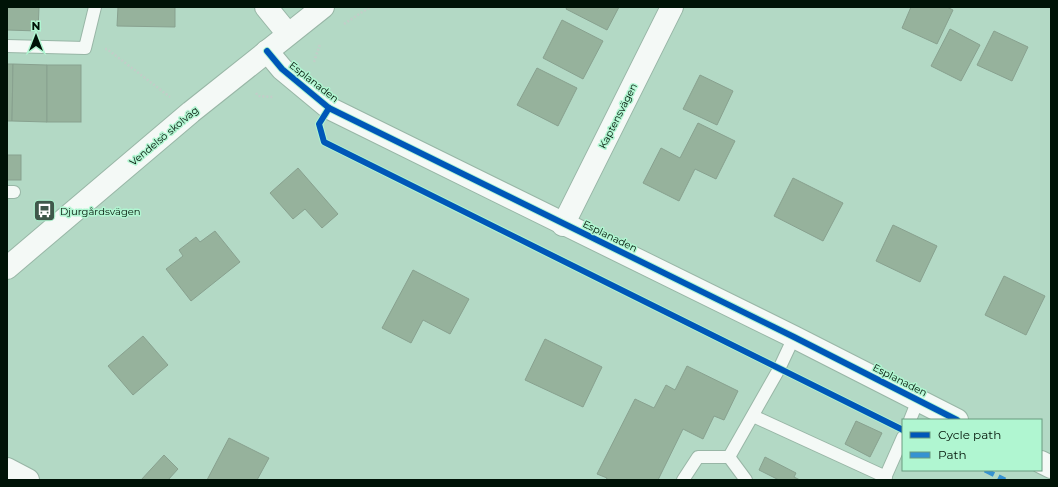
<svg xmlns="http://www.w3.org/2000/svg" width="1058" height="487" viewBox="0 0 1058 487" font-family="Montserrat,sans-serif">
	<rect width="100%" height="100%" fill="#b3d9c5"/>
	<g fill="#96b29c" stroke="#88a18f">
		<polygon points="7,7 39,7 38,31 7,30"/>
		<polygon points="118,7 175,7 175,27 117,26"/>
		<polygon points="567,7 619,7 607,30 566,9"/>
		<polygon points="911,7 947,7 953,10 937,44 902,28"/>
		<polygon points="562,20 603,41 583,79 543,58"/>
		<polygon points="950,29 980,45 961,81 931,66"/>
		<polygon points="994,31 1028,47 1012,81 977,65"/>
		<polygon points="7,64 13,64 12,121 7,121"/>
		<polygon points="13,64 47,65 47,122 12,121"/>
		<rect x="47" y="65" width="34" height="57"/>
		<polygon points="537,68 577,88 558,126 517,105"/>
		<polygon points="700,75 733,91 717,125 683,109"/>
		<polygon points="698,123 735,141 716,179 695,169 679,201 643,183 661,148 680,158"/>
		<rect x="7" y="155" width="14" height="25"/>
		<polygon points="298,168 338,214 322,228 305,209 293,219 270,193"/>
		<polygon points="793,178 843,203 823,241 774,216"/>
		<polygon points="893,225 937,246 920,282 876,261"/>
		<polygon points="215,231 240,262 191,301 166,269 183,256 179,250 196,237 200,242"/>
		<polygon points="413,270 469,299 450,334 423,320 411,343 382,328"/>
		<polygon points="1004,276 1045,296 1026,335 985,315"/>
		<polygon points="143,336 168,365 133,395 108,366"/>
		<polygon points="545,339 602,367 583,407 525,380"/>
		<polygon points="687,366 738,391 724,420 714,416 703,439 683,429 658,480 606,480 607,478 597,474 635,399 654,408 666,385 675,390"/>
		<polygon points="856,421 882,433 870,457 845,444"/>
		<polygon points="229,438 269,458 257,480 207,480"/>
		<polygon points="164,455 178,469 168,480 141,480"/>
		<polygon points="765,457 796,473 794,477 800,480 779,480 759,470"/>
	</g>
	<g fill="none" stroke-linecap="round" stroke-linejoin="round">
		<defs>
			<g id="service">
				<polyline points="7,46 85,48 95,7"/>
				<polyline points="7,192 14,192"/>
				<polyline points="753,416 886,477"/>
				<polyline points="910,420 918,400"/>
				<polyline points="729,457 779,369 794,337"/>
				<polyline points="729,457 746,480"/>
				<polyline points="683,480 698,457 729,457"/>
				<polyline points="884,480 903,437"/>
			</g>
			<g id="minor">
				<polyline points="266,7 288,34"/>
				<polyline points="267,51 282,69 329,108 794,337 957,420"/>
				<polyline points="563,225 672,7"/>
				<polyline points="1041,462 1051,467"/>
				<polyline points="7,469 28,480"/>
			</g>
			<polyline id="tertiary" points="7,268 191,112 323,7"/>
		</defs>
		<use href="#service" stroke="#98b6a6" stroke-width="14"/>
		<use href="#minor" stroke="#98b6a6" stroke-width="24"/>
		<use href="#tertiary" stroke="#98b6a6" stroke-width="24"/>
		<g stroke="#c2cec8" stroke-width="2.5" stroke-dasharray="2 2" stroke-linecap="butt">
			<polyline points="344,24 370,7"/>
			<polyline points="105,49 107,49 170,97"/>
			<polyline points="314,62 320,44"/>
			<polyline points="256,93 258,96 273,97"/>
		</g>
		<use href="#service" stroke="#f4f9f6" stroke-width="12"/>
		<use href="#minor" stroke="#f4f9f6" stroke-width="22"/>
		<use href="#tertiary" stroke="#f4f9f6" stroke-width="22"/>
		<polyline stroke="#3692d1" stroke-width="5" stroke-dasharray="10 5" stroke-linecap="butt" points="985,470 1005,480"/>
		<defs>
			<g id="cycleway">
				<polyline points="267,51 282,69 329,108 794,337 957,420"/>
				<polyline points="329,108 319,124 324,142 903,430"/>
			</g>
		</defs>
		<use href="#cycleway" stroke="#b0f6d1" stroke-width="8"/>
		<use href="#cycleway" stroke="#0057b8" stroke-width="6"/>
	</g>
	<defs>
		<symbol id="bus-square" viewBox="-11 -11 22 22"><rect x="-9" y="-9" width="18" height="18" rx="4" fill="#3f584a" stroke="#b0f6d1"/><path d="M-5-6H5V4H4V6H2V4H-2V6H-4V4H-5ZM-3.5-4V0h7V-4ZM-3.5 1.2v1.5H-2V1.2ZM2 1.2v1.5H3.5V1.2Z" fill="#fff"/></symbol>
	</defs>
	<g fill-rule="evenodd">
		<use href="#bus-square" x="32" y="198" width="25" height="25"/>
	</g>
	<g text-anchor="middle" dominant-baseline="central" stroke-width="3" stroke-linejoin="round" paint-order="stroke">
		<g font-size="10" fill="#001307" stroke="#b0f6d1">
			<text transform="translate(314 82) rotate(38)">Esplanaden</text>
			<text transform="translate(618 116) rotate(-63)">Kaptensvägen</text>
			<text transform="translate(164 136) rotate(-40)">Vendelsö skolväg</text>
			<text transform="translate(610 236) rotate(26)">Esplanaden</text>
			<text transform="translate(900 380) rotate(27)">Esplanaden</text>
		</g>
		<g font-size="10" fill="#001307" stroke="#b0f6d1" text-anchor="start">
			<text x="60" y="211">Djurgårdsvägen</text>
		</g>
	</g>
	<rect width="1058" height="487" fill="none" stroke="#001307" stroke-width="16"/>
	<rect x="902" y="419" width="140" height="52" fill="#b0f6d1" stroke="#6a9b80"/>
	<rect x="910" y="432" width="20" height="6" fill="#0057b8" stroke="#6a9b80"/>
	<text x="938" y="439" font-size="12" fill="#001307">Cycle path</text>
	<rect x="910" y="452" width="20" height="6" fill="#3692d1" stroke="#6a9b80"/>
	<text x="938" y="459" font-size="12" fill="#001307">Path</text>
	<g transform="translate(36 36)" stroke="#b0f6d1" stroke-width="3" paint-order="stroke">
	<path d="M0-3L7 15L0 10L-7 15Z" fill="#001307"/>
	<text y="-6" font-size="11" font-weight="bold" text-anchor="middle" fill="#001307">N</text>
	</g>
</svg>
